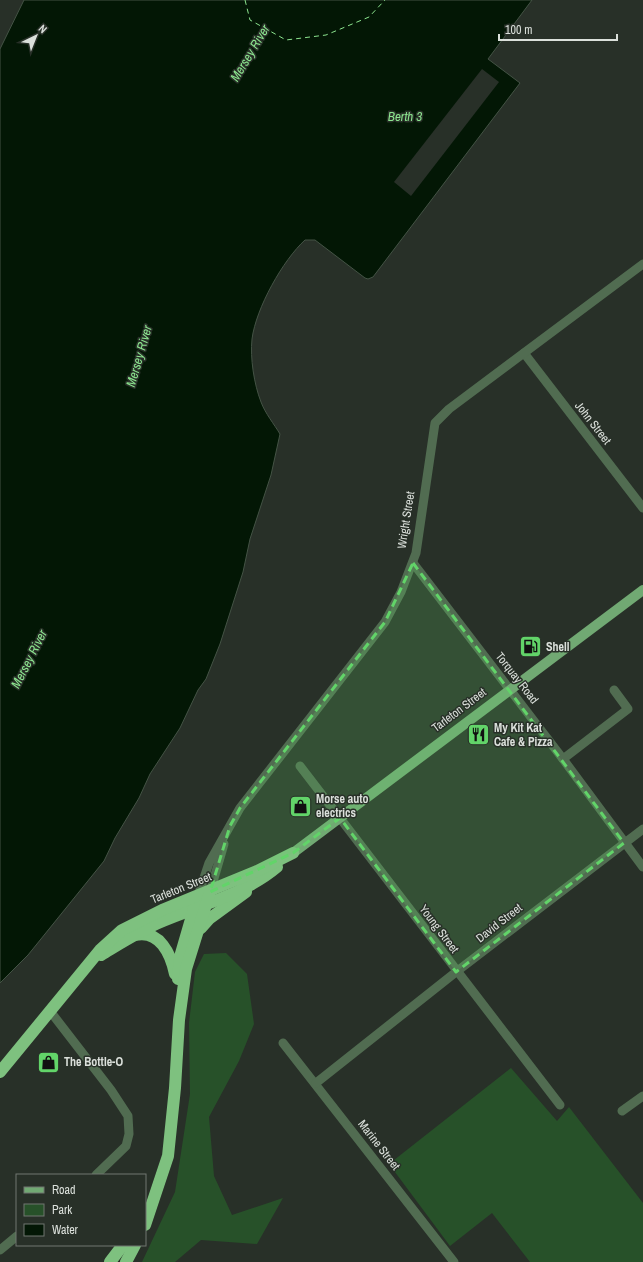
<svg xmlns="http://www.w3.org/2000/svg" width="643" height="1262" viewBox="0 0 643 1262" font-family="'Archivo Narrow',sans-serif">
	<rect width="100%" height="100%" fill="#283028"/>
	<g fill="#275129">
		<polygon points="226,953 247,974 254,1024 239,1061 209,1117 214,1176 232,1215 283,1198 257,1244 201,1240 175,1262 142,1262 175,1192 190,1094 189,1023 195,972 204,954"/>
		<polygon points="511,1068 557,1121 569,1107 643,1203 643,1262 530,1262 492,1213 450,1246 389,1164"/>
	</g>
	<path fill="#031705" stroke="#445345" d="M24 0H532L488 59 520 83 373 277 368 279 365 278 315 240H305C283 260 256 308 252 339 250 358 254 384 261 402 265 413 274 424 280 434L271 475 250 539 243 572 220 644 206 679 198 690 180 728 150 774 139 798 115 838 104 861 28 955 0 983V49Z"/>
	<polygon fill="#283028" points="482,69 499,82 411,196 394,182"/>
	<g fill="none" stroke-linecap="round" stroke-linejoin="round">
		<polyline stroke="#8ce58f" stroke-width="1" stroke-dasharray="5 4" stroke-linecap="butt" points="245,0 250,20 286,40 326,35 369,17 385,0"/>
		<g stroke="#516c51" stroke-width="9">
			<polyline points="524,353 643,508"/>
			<polyline points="413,563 563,759 643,867"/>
			<polyline points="563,759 628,709 614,690"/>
			<polyline points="300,766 560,1105"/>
			<polyline points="210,892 224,844"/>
			<polyline points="198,896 209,863 240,808 385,622 401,592 416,553 435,423 449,409 643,264"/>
			<polyline points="50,1011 111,1090 128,1116 129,1134 126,1146 96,1175"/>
			<polyline points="283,1043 454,1262"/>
			<polyline points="316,1083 456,972 643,829"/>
			<polyline points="622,1111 643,1096"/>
			<polyline points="0,1250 17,1236"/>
		</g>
		<polyline stroke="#71a973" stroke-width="10" points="293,853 643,590"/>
		<g stroke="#7ec17f" stroke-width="12">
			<polyline points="201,928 209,919 246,892"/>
			<path d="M135 935C160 929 171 955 175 974"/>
			<path d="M101 955C121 943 141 930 163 921 201 905 245 894 277 867"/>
			<polyline points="178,979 180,957 196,902"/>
			<polyline points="0,1072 100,950 122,930 162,910 257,871 293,853"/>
			<polyline points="145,1225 168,1156 175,1088 179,1020 186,969 210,892"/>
			<polyline points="110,1262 123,1245"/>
			<polyline points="126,1262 135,1245"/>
		</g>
	</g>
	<path fill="#62d469" fill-opacity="0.2" stroke="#62d469" stroke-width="3" stroke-dasharray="8 5" stroke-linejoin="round" d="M413 563 624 843 456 972 340 818 293 853 210 892 230 826 240 808 385 622Z"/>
	<defs>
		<symbol id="fuel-square" viewBox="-11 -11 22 22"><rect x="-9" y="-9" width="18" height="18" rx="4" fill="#62d469" stroke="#283028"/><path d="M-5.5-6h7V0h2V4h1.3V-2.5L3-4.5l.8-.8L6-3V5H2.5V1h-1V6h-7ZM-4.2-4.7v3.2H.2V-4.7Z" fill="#111"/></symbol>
		<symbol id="restaurant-square" viewBox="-11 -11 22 22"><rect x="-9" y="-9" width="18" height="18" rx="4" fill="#62d469" stroke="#283028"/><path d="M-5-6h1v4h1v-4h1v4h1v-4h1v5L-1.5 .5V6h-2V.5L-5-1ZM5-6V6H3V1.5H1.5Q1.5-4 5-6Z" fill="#111"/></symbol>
		<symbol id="shop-square" viewBox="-11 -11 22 22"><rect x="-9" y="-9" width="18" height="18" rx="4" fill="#62d469" stroke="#283028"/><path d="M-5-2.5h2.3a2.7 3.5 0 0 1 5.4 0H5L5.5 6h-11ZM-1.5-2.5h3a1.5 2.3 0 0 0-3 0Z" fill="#111"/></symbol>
	</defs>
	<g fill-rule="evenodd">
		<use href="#fuel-square" x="518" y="634" width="25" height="25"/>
		<use href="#restaurant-square" x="466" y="722" width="25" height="25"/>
		<use href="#shop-square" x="288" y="794" width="25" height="25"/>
		<use href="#shop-square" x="36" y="1050" width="25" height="25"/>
	</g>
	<g text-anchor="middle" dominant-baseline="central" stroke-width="3" stroke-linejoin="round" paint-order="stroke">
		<g font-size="12" fill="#dbe0db" stroke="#283028">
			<text transform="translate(593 423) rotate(52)">John Street</text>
			<text transform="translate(406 520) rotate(-81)">Wright Street</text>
			<text transform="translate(517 678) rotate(52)">Torquay Road</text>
			<text transform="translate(459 710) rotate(-37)">Tarleton Street</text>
			<text transform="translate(181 888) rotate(-22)">Tarleton Street</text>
			<text transform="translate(499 923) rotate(-38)">David Street</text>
			<text transform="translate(439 929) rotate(53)">Young Street</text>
			<text transform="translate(379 1145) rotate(52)">Marine Street</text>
		</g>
		<g font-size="12" font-weight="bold" fill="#dbe0db" stroke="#283028" text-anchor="start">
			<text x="546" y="647">Shell</text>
			<text x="494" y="728">My Kit Kat<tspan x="494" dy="14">Cafe &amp; Pizza</tspan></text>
			<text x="316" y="799">Morse auto<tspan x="316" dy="14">electrics</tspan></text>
			<text x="64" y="1062">The Bottle-O</text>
		</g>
		<g font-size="13" font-style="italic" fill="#8ce58f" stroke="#283028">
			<text transform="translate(250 53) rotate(-59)">Mersey River</text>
			<text x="405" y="116">Berth 3</text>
			<text transform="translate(139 356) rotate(-74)">Mersey River</text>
			<text transform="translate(29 659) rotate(-63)">Mersey River</text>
		</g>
	</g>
	<rect x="16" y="1174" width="130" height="72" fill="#283028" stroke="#707670"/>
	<rect x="24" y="1187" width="20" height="6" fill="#71a973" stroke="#707670"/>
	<text x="52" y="1194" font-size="12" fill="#dbe0db">Road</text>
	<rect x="24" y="1204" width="20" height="12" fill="#275129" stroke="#707670"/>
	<text x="52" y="1214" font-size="12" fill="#dbe0db">Park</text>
	<rect x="24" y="1224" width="20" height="12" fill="#031705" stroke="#707670"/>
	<text x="52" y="1234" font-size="12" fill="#dbe0db">Water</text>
	<g transform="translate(36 36) rotate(43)" stroke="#283028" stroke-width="3" paint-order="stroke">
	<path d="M0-3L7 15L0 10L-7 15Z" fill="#dbe0db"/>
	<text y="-6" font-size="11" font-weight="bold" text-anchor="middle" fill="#dbe0db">N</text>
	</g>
	<path d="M499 34v6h118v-6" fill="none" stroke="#dbe0db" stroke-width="2"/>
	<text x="505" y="34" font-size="12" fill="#dbe0db" stroke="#283028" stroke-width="3" paint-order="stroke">100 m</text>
</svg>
